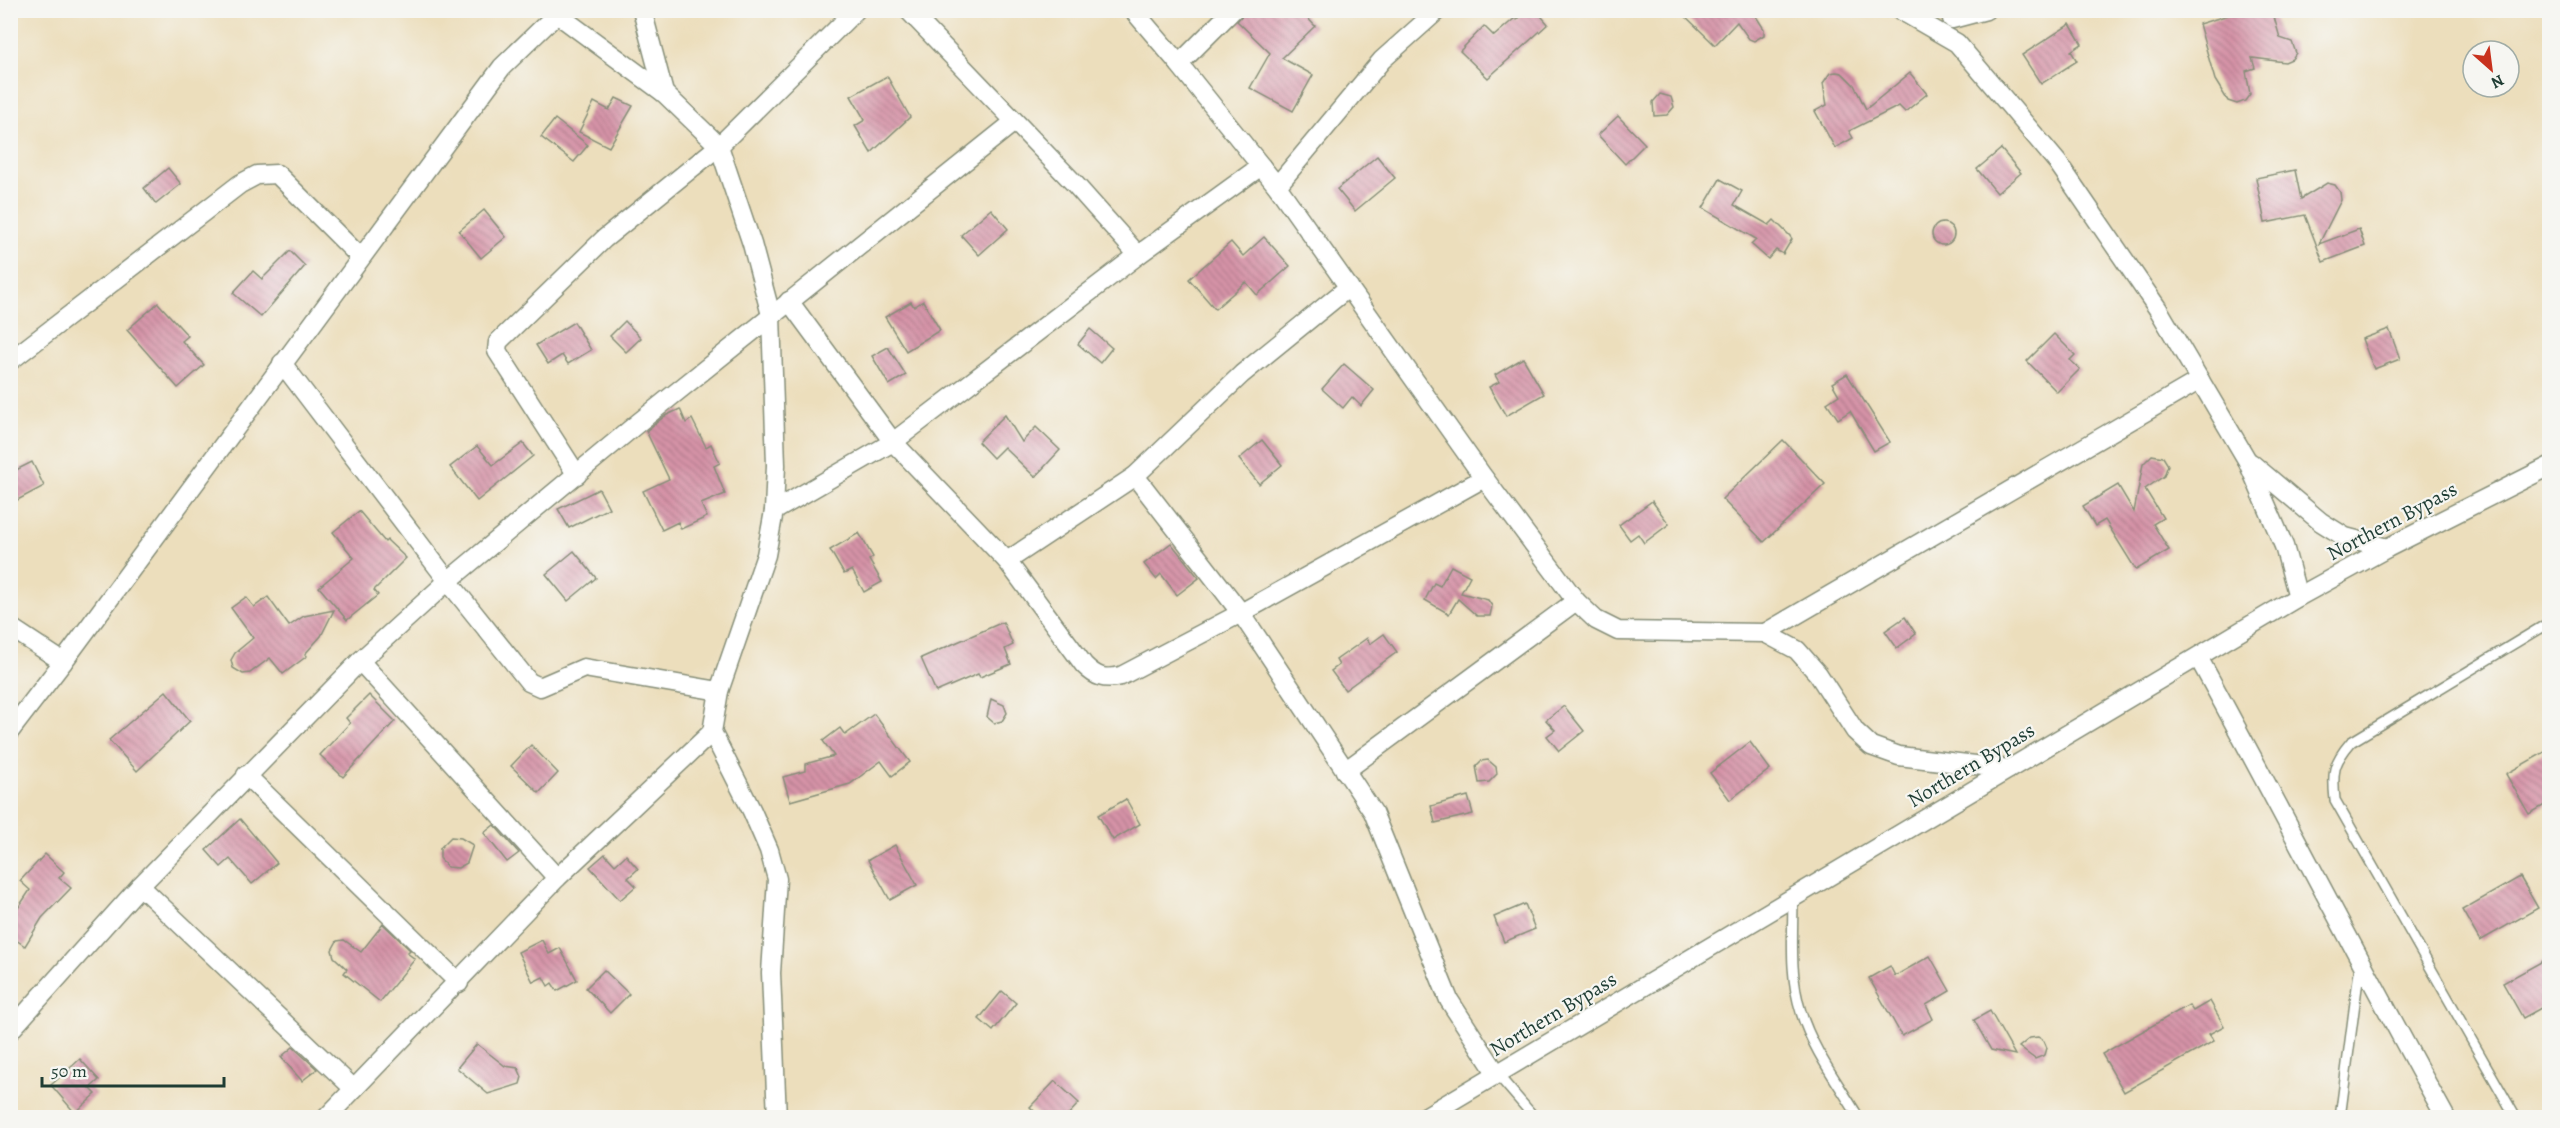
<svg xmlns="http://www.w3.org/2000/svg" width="2560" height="1128" viewBox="0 0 2560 1128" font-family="Alegreya,serif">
	<defs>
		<pattern id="building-back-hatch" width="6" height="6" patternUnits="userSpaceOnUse" patternTransform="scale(1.5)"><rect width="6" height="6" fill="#d693a7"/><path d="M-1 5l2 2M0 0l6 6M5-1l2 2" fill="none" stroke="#ad7989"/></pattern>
	</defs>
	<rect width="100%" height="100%" fill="#f6f6f2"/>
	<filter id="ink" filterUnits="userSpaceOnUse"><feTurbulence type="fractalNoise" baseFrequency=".0167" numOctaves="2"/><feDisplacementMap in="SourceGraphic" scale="12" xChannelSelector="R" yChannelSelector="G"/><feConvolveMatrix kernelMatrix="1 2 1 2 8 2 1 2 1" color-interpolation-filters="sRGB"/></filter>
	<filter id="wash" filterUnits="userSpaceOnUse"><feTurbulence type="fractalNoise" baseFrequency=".008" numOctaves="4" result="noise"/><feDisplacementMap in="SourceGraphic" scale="24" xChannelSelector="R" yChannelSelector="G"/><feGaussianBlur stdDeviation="1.35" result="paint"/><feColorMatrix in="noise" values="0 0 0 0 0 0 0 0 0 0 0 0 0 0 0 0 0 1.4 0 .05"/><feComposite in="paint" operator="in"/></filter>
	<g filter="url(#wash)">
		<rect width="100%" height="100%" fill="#ecdebc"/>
		<g id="blocks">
			<g fill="url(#building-back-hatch)">
				<polygon points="1247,10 1300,10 1315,26 1282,58 1313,75 1293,111 1250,88 1270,53 1237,21"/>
				<polygon points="1527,10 1536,10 1548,24 1488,78 1460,51 1484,26 1494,36 1515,18 1517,20"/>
				<polygon points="1679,10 1752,10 1764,29 1764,35 1754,41 1749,39 1737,22 1715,45"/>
				<polygon points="2245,10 2272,10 2280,38 2292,42 2296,53 2292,59 2285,62 2252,58 2255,68 2246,71 2250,94 2245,101 2237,104 2228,101 2215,80 2199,24"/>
				<polygon points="2070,24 2082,44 2071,51 2077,61 2041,84 2022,55"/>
				<polygon points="1836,72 1842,73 1854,85 1866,109 1910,73 1927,94 1905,112 1899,106 1849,131 1853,138 1835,148 1815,111 1827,105 1823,83 1830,73"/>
				<polygon points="887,76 910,117 871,153 855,126 865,120 851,96"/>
				<polygon points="1660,94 1671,97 1674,107 1667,115 1654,116 1653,102"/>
				<polygon points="616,98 633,106 609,147 579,132 594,102 609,110"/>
				<polygon points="1618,116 1645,144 1625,164 1598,135"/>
				<polygon points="555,119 588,145 574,162 541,137"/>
				<polygon points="2001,149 2021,173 1997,193 1977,169"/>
				<polygon points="1377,156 1395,178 1355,211 1337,189"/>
				<polygon points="168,168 181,184 156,204 144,188"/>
				<polygon points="2295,170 2301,199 2327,183 2335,185 2340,192 2341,200 2319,244 2359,229 2365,246 2323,262 2305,215 2265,223 2256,178"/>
				<polygon points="1720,179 1742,191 1734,205 1769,225 1774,220 1790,236 1792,239 1783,254 1776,250 1768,259 1751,244 1756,239 1703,208"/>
				<polygon points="991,209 1008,229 979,255 961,235"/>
				<polygon points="484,210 506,237 481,258 459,231"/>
				<circle cx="1943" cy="234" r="11"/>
				<polygon points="1264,237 1290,266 1257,295 1246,282 1215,309 1189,279 1231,242 1243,256"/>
				<polygon points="290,251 305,266 261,317 233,293 253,271 262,279"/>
				<polygon points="923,301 940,330 906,351 885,317 911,302 914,307"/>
				<polygon points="158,303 188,336 182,341 204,365 178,388 127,330"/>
				<polygon points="625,321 641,338 626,352 610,336"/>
				<polygon points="574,322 591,350 568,364 562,355 548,364 536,345"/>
				<polygon points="1090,329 1112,348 1100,363 1078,344"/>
				<polygon points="2389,329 2400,359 2374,369 2362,339"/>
				<polygon points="2054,334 2075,355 2070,360 2080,369 2057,392 2027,361"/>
				<polygon points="888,347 906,375 889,385 872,356"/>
				<polygon points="1523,358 1544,394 1506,416 1489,387 1499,382 1495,375"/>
				<polygon points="1344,364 1374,390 1361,406 1352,397 1343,408 1322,389"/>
				<polygon points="1847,374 1890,442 1874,451 1850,411 1838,419 1827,403 1839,395 1832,383"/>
				<polygon points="680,409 686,423 692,419 706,447 711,444 720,463 714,466 725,494 701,504 707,517 681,529 678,522 662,530 643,491 669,479 646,431 665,416"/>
				<polygon points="1005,415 1022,442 1036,427 1060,450 1035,477 1004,447 993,458 978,442"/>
				<polygon points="1262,440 1282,465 1259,484 1239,459"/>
				<polygon points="1783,440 1825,484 1764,542 1722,499"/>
				<polygon points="523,443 533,456 477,501 450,467 477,446 493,465"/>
				<polygon points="2152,455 2163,457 2168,465 2164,476 2145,489 2163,518 2153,524 2169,550 2136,570 2105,520 2095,526 2083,506 2118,485 2134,512 2143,464"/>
				<polygon points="32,462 44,486 10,504 10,473"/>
				<polygon points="599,489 609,508 569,528 558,509"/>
				<polygon points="1652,501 1669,524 1644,543 1638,534 1630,540 1619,525"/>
				<polygon points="359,511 385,542 387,540 406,558 374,590 378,595 347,620 319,587 354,558 333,532"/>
				<polygon points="859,533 873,557 869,560 882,582 864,592 852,570 844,574 830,550"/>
				<polygon points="1171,543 1199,578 1177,595 1161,574 1156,579 1144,564"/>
				<polygon points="574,551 596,578 568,601 546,574"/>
				<polygon points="1451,566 1470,576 1461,593 1488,600 1492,606 1490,616 1477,616 1458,599 1449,614 1425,600 1434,583 1440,586"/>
				<polygon points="246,597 254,607 268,597 289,626 304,616 334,610 321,636 305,654 307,656 283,674 270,658 250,673 243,674 233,668 231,660 235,653 253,638 231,608"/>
				<polygon points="1905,617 1916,634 1897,648 1885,631"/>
				<polygon points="1003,622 1013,645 1005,649 1011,664 980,677 978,674 936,692 921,658"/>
				<polygon points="1384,634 1397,652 1345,690 1331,671 1339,665 1336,660 1367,638 1370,644"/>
				<polygon points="166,691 190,721 137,771 109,740"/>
				<polygon points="369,695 395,721 343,777 320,755 350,723 346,718"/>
				<polygon points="991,699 1004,705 1007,713 1002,721 994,723 987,717"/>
				<polygon points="1564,706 1584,731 1559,751 1547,736 1555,730 1546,720"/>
				<polygon points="874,714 910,762 892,776 881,761 850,784 790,801 783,777 805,771 805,764 834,756 823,741 840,728 845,735"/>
				<polygon points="1750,742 1770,769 1730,800 1710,773"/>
				<polygon points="531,745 558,773 539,793 511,766"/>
				<polygon points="2550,749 2550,802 2529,814 2506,774"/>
				<polygon points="1488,760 1496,767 1497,774 1489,782 1479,783 1476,766 1481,761"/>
				<polygon points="1468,796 1473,814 1435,823 1431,806"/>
				<polygon points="1126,799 1140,824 1113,840 1098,815"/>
				<polygon points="240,819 277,863 252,884 230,859 221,867 206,850"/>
				<polygon points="494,825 519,853 507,862 484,833"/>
				<polygon points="451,837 461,838 473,845 467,863 458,868 447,867 440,858 440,848"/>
				<polygon points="895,845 917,885 890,900 868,860"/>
				<polygon points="45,854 64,872 59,878 71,888 42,918 25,946 10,936 10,920 30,890 20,881"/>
				<polygon points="605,854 615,865 626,855 638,869 628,878 636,886 620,900 590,867"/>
				<polygon points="2520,877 2538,908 2480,941 2462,910"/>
				<polygon points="1525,904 1535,929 1504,942 1494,917"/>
				<polygon points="383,924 410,950 407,953 415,959 380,1002 344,973 347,969 334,957 332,950 337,941 344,940 361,952"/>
				<polygon points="542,940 549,954 560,948 577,980 557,991 552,983 548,986 543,977 533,982 518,952"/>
				<polygon points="1930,956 1950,991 1926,1005 1933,1019 1902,1036 1869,978 1890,966 1895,976"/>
				<polygon points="2550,957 2550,1003 2523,1018 2503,983"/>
				<polygon points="604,970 629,994 610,1013 586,988"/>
				<polygon points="1002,991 1016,1003 993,1031 979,1019"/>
				<polygon points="2210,1001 2224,1026 2209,1034 2214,1041 2124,1092 2102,1054 2189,1005 2193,1011"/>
				<polygon points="1990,1011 2015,1055 1991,1050 1974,1020"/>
				<polygon points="2038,1037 2044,1041 2047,1048 2045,1055 2035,1059 2019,1047 2030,1038"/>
				<polygon points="477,1044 505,1066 518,1068 522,1077 520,1084 488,1094 457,1068"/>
				<polygon points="293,1047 317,1069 302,1081 281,1057"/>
				<polygon points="80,1059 99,1080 90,1088 96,1094 75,1113 51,1085"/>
				<polygon points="1055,1081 1079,1103 1065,1118 1041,1118 1030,1107"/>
			</g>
		</g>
	</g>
	<g filter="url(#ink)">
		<use href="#blocks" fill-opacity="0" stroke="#868e78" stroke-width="1.5"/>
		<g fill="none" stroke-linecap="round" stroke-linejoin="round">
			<defs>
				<g id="lane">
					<path d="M1793 896C1793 935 1789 975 1801 1012 1812 1049 1839 1084 1859 1118"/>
					<polyline points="1497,1074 1535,1118"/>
					<polyline points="2340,1118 2360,964"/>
					<path d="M2516 1118 2335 800C2332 772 2333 763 2351 742L2550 622"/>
				</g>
				<g id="street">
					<polyline points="642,10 664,93 719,146 752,244 771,315 776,465 774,511 766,555 719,691 712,732 752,811 769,850 777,879 771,973 777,1118"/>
					<polyline points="908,10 1074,183 1138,255"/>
					<polyline points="1133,10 1179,64 1277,186 1484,478 1576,601 1596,620 1618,631 1765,633 1797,650 1818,674 1855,731 1871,746 1899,756 2009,769"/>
					<polyline points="1900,10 1957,43 2058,163 2158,309 2247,460 2284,546 2298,597"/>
					<polyline points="557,14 664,93"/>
					<polyline points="1952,19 1986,10"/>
					<polyline points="1179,64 1233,10"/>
					<polyline points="1277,186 1382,60 1438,10"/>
					<path d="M789 301 893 442 1007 561 1084 665C1096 677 1104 680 1121 676L1241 613 1484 478"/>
					<polyline points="10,361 240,184 257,175 277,174 360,257"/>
					<polyline points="282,363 448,581 529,682 540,687 584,668 719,691"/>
					<polyline points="2251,463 2321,522 2345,537 2387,548"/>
					<polyline points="577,475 497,351 498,342 604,239 719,146 856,10"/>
					<polyline points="1135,476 1241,613 1373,812 1449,1000 1497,1074"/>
					<polyline points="774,511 893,442 1138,255 1261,166"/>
					<polyline points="1007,561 1135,476 1242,374 1349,287"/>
					<polyline points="10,627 63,662 502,67 561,10"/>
					<polyline points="1765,633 2200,380"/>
					<path d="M2198 657C2282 810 2361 965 2446 1118"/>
					<polyline points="360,661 557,878"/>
					<polyline points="10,731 63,662"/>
					<polyline points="1345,771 1576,601"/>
					<polyline points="246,775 459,983"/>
					<polyline points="140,886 353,1088"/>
					<polyline points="10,1031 140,886 360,661 448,581 638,423 1014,122"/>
					<polyline points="326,1118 557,878 712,732"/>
					<polyline points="1423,1118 2298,597 2387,548 2550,466"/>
				</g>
			</defs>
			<use href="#lane" stroke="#868e78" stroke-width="12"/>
			<use href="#street" stroke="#868e78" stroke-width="21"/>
			<use href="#lane" stroke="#fff" stroke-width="9"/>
			<use href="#street" stroke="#fff" stroke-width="18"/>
		</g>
	</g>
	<g text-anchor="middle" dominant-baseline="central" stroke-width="4.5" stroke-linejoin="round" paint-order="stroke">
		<g font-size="21" fill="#1f3d34" stroke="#f6f6f2">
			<text transform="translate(2392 521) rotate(-28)">Northern Bypass</text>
			<text transform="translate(1971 765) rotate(-31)">Northern Bypass</text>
			<text transform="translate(1553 1014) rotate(-31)">Northern Bypass</text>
		</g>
	</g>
	<rect width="2560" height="1128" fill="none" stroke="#f6f6f2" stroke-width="36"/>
	<g transform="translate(2491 69) rotate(152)"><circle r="28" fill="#f6f6f2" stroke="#a0aca6" stroke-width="1.5"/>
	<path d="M0-4.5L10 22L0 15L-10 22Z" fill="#c8321e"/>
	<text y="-9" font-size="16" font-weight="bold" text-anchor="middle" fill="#1f3d34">N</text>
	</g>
	<path d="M42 1077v9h182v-9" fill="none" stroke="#1f3d34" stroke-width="3"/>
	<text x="51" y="1077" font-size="18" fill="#1f3d34" stroke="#f6f6f2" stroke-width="4.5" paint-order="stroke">50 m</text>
</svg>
